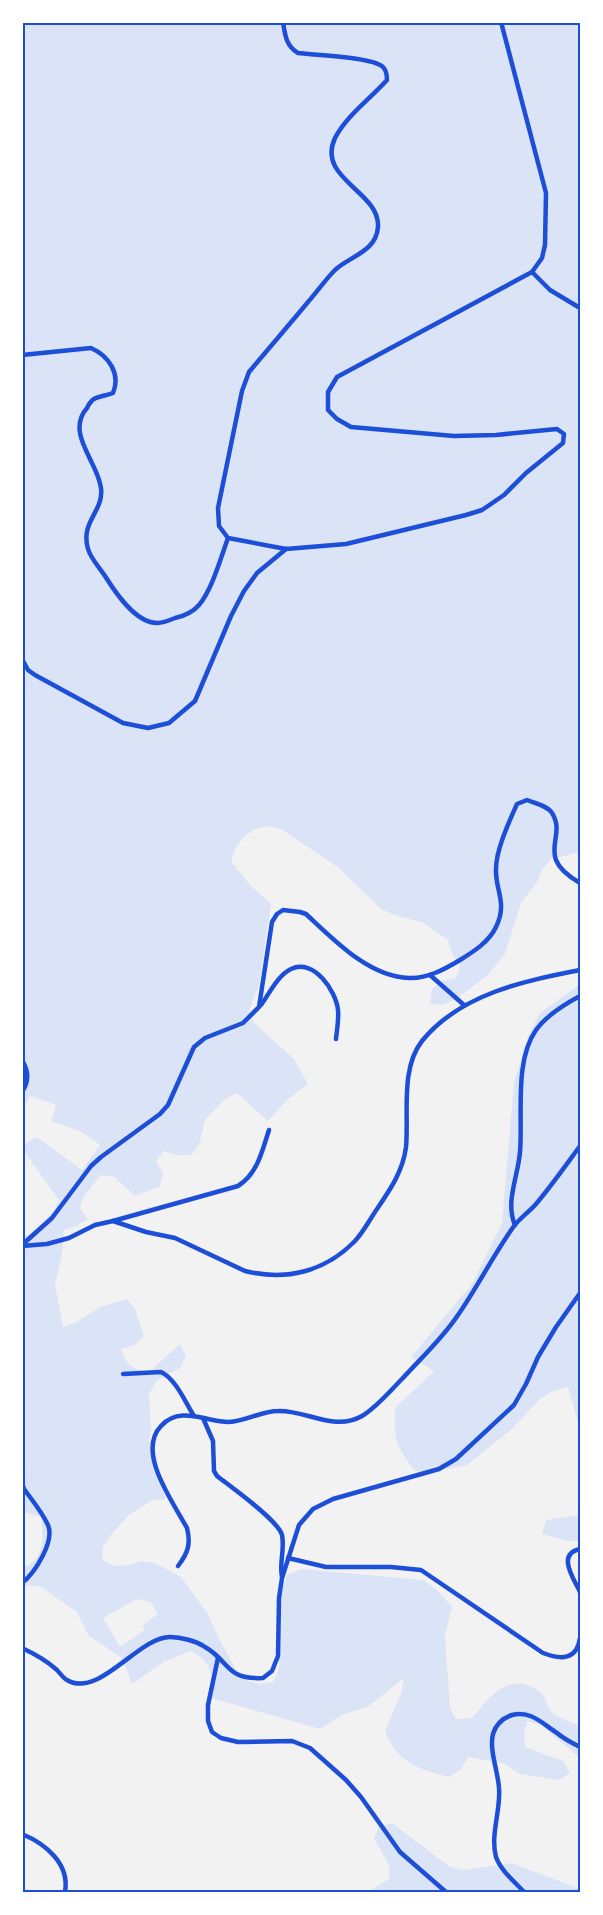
<svg xmlns="http://www.w3.org/2000/svg" width="603" height="1915" viewBox="0 0 603 1915" font-family="Inter,sans-serif">
	<rect width="100%" height="100%" fill="#f2f2f2"/>
	<g fill="#dbe4f7" fill-rule="evenodd">
		<path d="M23 23H580V852L551 859 542 870 537 882 521 903 505 954 488 975 456 999 443 1005 430 1004 432 989 442 981 456 978 460 966 452 953 448 940 424 923 395 915 381 909 339 868 281 829 266 826 253 830 243 838 235 849 231 861 250 885 271 904 259 985 249 1010 254 1023 294 1059 308 1084 287 1100 268 1121 237 1093 224 1100 205 1120 199 1145 191 1155H176L164 1151 156 1161 163 1173 160 1186 135 1196 114 1177 101 1175 84 1196 80 1208 88 1219 77 1226 64 1230 62 1255 55 1284 63 1327 77 1322 100 1307 127 1299 135 1309 144 1336 134 1345 121 1349C127 1365 132 1371 150 1371L180 1344 186 1356 180 1368 157 1380 149 1394 151 1428 149 1441 166 1499 152 1500 129 1515 110 1536 103 1547 102 1560 115 1566 128 1565 141 1561 155 1563 181 1577 208 1614 219 1639 237 1671 246 1680 259 1684 273 1682C284 1663 277 1659 277 1640 277 1619 279 1593 288 1574L302 1569 423 1580 436 1589 452 1607 445 1635 450 1708 456 1719 472 1718C489 1697 510 1669 540 1692 546 1696 546 1706 552 1712 558 1718 572 1722 580 1726V1757L575 1754 541 1725 527 1721 524 1733 525 1747 563 1761 570 1773 559 1780 520 1774 503 1763 468 1757 461 1769 450 1777C421 1771 395 1761 385 1731L402 1691 404 1678 369 1706 342 1715 320 1729 211 1698C213 1675 212 1662 191 1651L165 1661 132 1684 122 1658 88 1635 77 1612 41 1587 28 1585 23 1590V1568C46 1559 43 1537 41 1517L23 1512V1238C37 1228 52 1217 59 1200L23 1150V1145L37 1137 82 1170 100 1145 82 1132 51 1121 56 1105 31 1096 23 1106ZM137 1599 151 1602 158 1614 143 1625 145 1630 120 1647 103 1618Z"/>
		<path d="M580 984V1461V1429L568 1387 551 1392 539 1400 512 1429 467 1465 428 1473 415 1471C395 1445 394 1441 395 1408L434 1371 411 1357 472 1284 502 1223 514 1083 527 1040 539 1014Z"/>
		<polygon points="580,1515 580,1541 568,1541 542,1534 546,1520"/>
		<polygon points="392,1823 450,1867 464,1870 512,1863 580,1889 580,1892 368,1892 389,1879 389,1865 374,1838 379,1827"/>
	</g>
	<g fill="none" stroke-linecap="round" stroke-linejoin="round">
		<g stroke="#1d4ed8" stroke-width="4.5">
			<path d="M283 22C285 35 286 46 298 53 314 55 373 57 383 67 387 71 387 76 387 80 370 99 346 116 335 138 316 179 380 191 378 227 376 252 350 256 335 270 325 280 317 292 308 302 289 325 269 348 249 372L242 391 218 508 219 526 228 538 286 549 346 544 466 515 482 510 504 495 526 473 563 443 564 434 557 429 496 435 454 436 351 427 337 419 328 410V392L337 377 532 272 542 258 545 245 546 193 501 22"/>
			<polyline points="532,272 550,290 580,308"/>
			<path d="M22 355 91 348C109 356 121 374 113 393 108 395 101 396 96 398 92 399 89 404 87 408 65 433 98 462 101 488 104 512 80 521 88 549 91 559 99 567 105 576 115 592 136 624 158 623 163 623 170 620 175 618 184 616 193 612 199 605 212 590 221 557 228 538"/>
			<polyline points="22,659 28,670 35,675 123,723 148,728 169,723 195,701 231,616 244,591 257,573 286,549"/>
			<polyline points="430,975 464,1005"/>
			<path d="M261 1005C269 994 278 975 291 969 314 958 336 991 338 1010 339 1019 337 1029 336 1039"/>
			<path d="M22 1060C29 1072 29 1081 22 1092"/>
			<path d="M113 1221 238 1186C258 1173 262 1151 269 1130"/>
			<path d="M515 1225C505 1202 518 1177 520 1152 523 1116 514 1061 536 1030 546 1016 565 1004 580 996"/>
			<path d="M22 1245 52 1218 91 1166 101 1157 160 1114 168 1105 194 1047 205 1038 243 1023 259 1007 272 922 277 914 283 910 300 912 306 914C334 940 369 977 409 978 427 979 445 969 460 960 473 952 489 942 496 927 508 903 495 890 496 869 496 850 509 822 517 804L527 800C535 803 548 806 552 813 568 838 533 856 580 883"/>
			<path d="M22 1246 47 1244 69 1238 95 1225 113 1221 146 1232 175 1238 245 1271C286 1281 324 1272 354 1242 363 1233 370 1219 377 1209 390 1190 403 1171 406 1147 409 1115 400 1069 422 1041 460 994 524 981 580 970"/>
			<path d="M123 1374 161 1372C176 1379 185 1402 194 1416"/>
			<path d="M203 1418 213 1441 214 1471 217 1476C231 1487 278 1520 282 1535 285 1549 279 1563 282 1577"/>
			<path d="M22 1483 24 1489C32 1500 42 1512 48 1525 55 1541 35 1573 22 1583"/>
			<path d="M580 1549C556 1554 574 1579 580 1592"/>
			<path d="M288 1558 326 1567H391L421 1570 543 1653C561 1660 577 1660 580 1638"/>
			<path d="M178 1566C188 1553 191 1544 187 1528 173 1502 136 1452 161 1426 180 1405 206 1422 229 1422 246 1421 262 1411 278 1411 307 1410 334 1432 362 1416 377 1407 389 1392 402 1379 421 1358 442 1339 458 1315 478 1286 494 1254 514 1226 520 1218 529 1212 536 1204 552 1185 566 1165 580 1146"/>
			<path d="M22 1648C35 1654 47 1661 57 1670 60 1673 63 1678 67 1680 99 1699 138 1637 170 1637 181 1637 196 1641 205 1647 230 1661 225 1680 263 1678L272 1671 278 1656 279 1598 282 1578 299 1525 313 1509 333 1499 439 1469 456 1459 514 1405 526 1384 538 1357 556 1327 580 1293"/>
			<polyline points="218,1658 208,1705 208,1721 212,1732 221,1738 238,1742 292,1741 310,1748 346,1780 361,1797 400,1852 446,1892"/>
			<path d="M22 1834C46 1844 70 1864 65 1892"/>
			<path d="M524 1892C515 1882 501 1871 496 1857 490 1835 501 1810 499 1788 498 1771 489 1750 493 1734 496 1724 503 1718 512 1715 531 1710 543 1724 557 1733 564 1739 572 1743 580 1747"/>
		</g>
	</g>
	<rect width="603" height="1915" fill="none" stroke="#ffffff" stroke-width="48"/>
	<rect x="24" y="24" width="555" height="1867" fill="none" stroke="#1d4ed8" stroke-width="2"/>
</svg>
